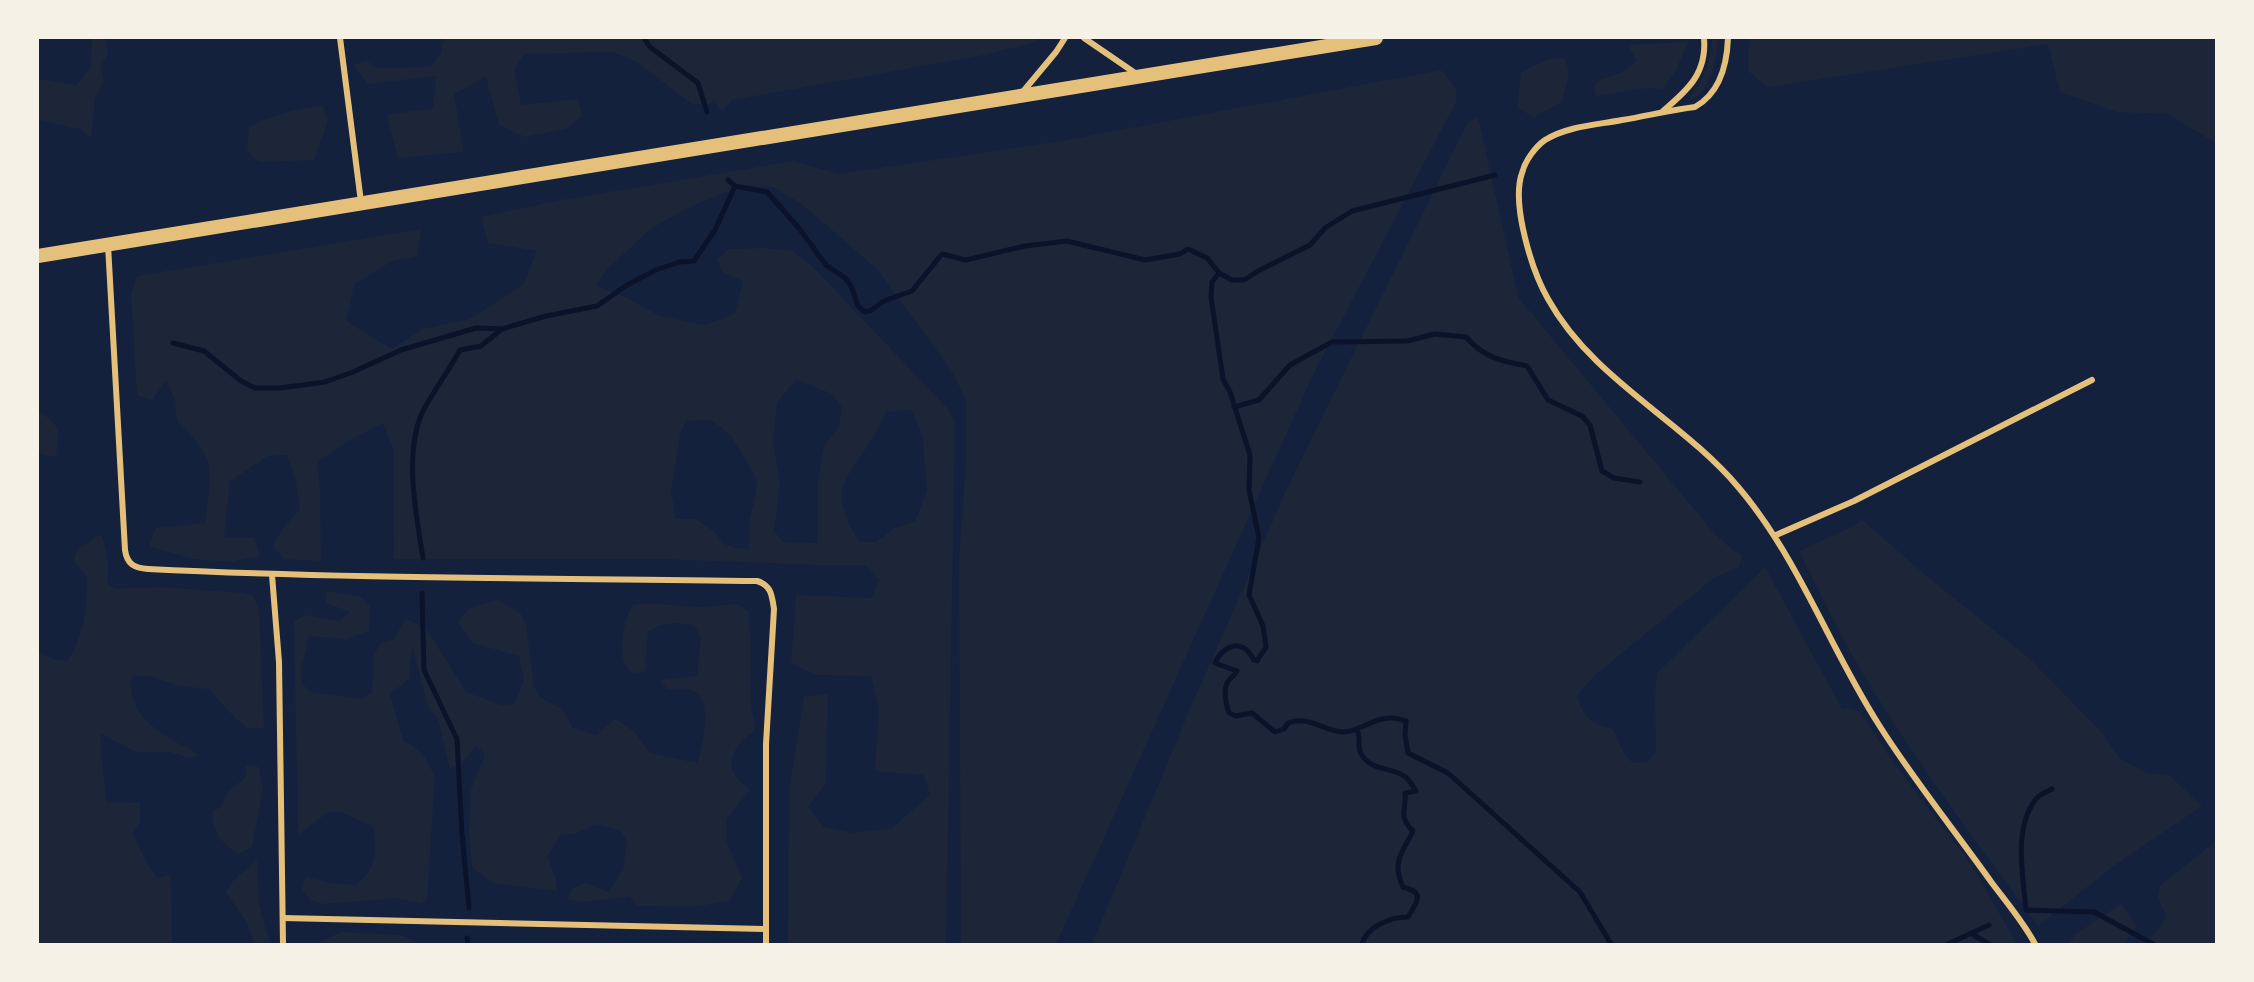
<svg xmlns="http://www.w3.org/2000/svg" width="2254" height="982" viewBox="0 0 2254 982" font-family="Poppins,sans-serif">
	<rect width="100%" height="100%" fill="#14213d"/>
	<g fill="#1d2539" fill-rule="evenodd">
		<polygon points="92,38 106,38 108,54 101,66 104,82 95,98 91,138 81,129 38,120 38,79 77,85 90,69"/>
		<polygon points="445,38 1038,38 1036,42 984,55 732,100 723,110 719,109 715,100 709,104 692,104 637,62 613,52 525,54 514,69 521,105 578,99 582,115 566,129 525,137 499,125 486,77 454,94 464,152 398,158 387,115 433,108 436,76 367,84 354,65 366,60 376,68 430,67 440,55"/>
		<path d="M1712 38H1718V42C1716 61 1710 91 1691 100L1690 96C1705 78 1711 61 1712 38Z"/>
		<polygon points="1749,38 2216,38 2216,143 2168,114 2117,112 2060,92 2048,44 1768,87 1748,71"/>
		<polygon points="1688,42 1676,70 1662,89 1647,88 1596,96 1594,86 1601,79 1621,73 1637,61 1628,45"/>
		<polygon points="1565,58 1569,73 1562,102 1534,117 1517,108 1521,72 1547,60"/>
		<path d="M1441 70 1456 89V102L1312 377 1056 944H961L959 560 966 458V402L954 374 878 270 802 204 773 187 743 185 690 207 652 228 606 270 596 286 621 295 660 316 703 325 735 314 743 281 723 273 717 259 729 249 764 248 793 251 816 270 947 408 955 422 946 944H788L789 791 804 697 828 694 826 782 808 807 824 827 853 833 892 828 930 795 924 775 875 771 879 709 871 676 816 675 791 663 796 595 872 598 879 580 865 565H819L663 559H394L393 448 383 423 350 440 317 462 320 489 321 561 284 559 273 546 282 529 300 509 296 481 287 455 268 456 230 481 224 537 254 538 260 556 229 562 193 559 149 546 156 528 205 523C207 505 213 473 206 457 200 443 188 432 177 421L175 399 166 381 152 400 137 395 131 294 137 276 421 229 417 256 392 261 354 285 346 321 392 349 423 329 470 319 523 285 537 251 488 243 481 217 561 200 793 161 838 174 1055 142ZM796 379 832 394 842 408 838 429 824 445 818 482V543L783 542 774 531 780 483 773 440 777 403ZM912 410 923 439 927 491 915 521 895 528 876 542H860C851 530 841 510 842 494 842 479 860 458 868 445 875 435 880 423 886 412ZM711 420 730 434 757 479 756 493 749 522V549L735 548 724 544 715 532 695 519H676L671 492 680 434 686 421Z"/>
		<path d="M323 106 328 121 314 160 259 162 247 151 249 126C273 116 297 107 323 106Z"/>
		<path d="M1478 117 1518 297 1713 532 1729 547 1742 556 1739 567 1715 577 1595 675 1577 695C1582 717 1592 724 1613 729L1623 752 1633 763 1646 762 1656 753 1655 698 1657 673 1765 567 1842 709 1851 708 1860 712 1891 759 1971 864 2017 944H1092L1190 709 1290 482 1468 122Z"/>
		<path d="M38 410C61 427 60 428 56 457L38 453Z"/>
		<path d="M1862 520 1929 578 2031 660 2103 734 2119 758 2147 773 2169 775 2202 806 2115 865 2038 926C1983 850 1925 775 1876 695 1847 649 1823 600 1799 551L1850 528Z"/>
		<path d="M97 536H102C107 553 110 566 107 583L115 589 159 587 244 593 254 596 259 609 264 728H248L235 718 209 689 179 686 150 676H134L130 681C131 688 132 696 135 704 142 726 180 744 200 755L190 758 170 752H137L101 734C100 757 105 779 106 802L140 803V822L133 833 144 858 157 878 171 875 172 944H38V651L53 659 67 661C85 636 87 607 87 577L74 561 77 550Z"/>
		<path d="M326 591 361 597 370 606 369 631 346 639 309 636 301 671 302 684 311 692 361 699 372 693 374 654 381 643 393 640 406 619 426 628 466 692 501 705 514 704 524 680 519 656 473 643 458 623C467 605 479 605 498 600L521 614 526 625 534 686 540 697 563 710 573 728 596 735 615 719 635 732 650 753 698 763C702 745 715 696 691 690 684 688 674 689 667 689L659 680 697 676 701 637 694 626C678 621 663 623 648 631L645 671 634 674C630 671 626 668 624 663 619 646 624 619 633 605L646 603 698 607 738 604 748 611C753 642 749 673 751 705 752 717 756 718 754 732 742 738 726 757 733 772 736 779 745 785 750 790L726 819 727 842 742 878 730 900 695 907 638 906 630 897 581 902 567 899 573 888 585 883 608 892 623 870 627 841 619 830 595 824 575 834H562L547 856 556 879 557 891 492 883 472 867 469 830 471 790 485 754 476 746 461 764 450 769 438 718 429 710 412 647 409 679 390 694 403 740 423 754 435 776 427 899 421 903 397 898 323 904 310 900 302 889 306 877 330 883 356 885C378 866 377 853 373 826L340 812H328L298 835 294 622 305 615 340 621 350 612 326 603Z"/>
		<path d="M254 765 259 768 263 789 252 847 239 854C223 845 212 831 212 812L222 806 226 793 246 777V766Z"/>
		<polygon points="2216,841 2216,944 2142,944 2157,932 2166,916 2158,896 2160,886"/>
		<polygon points="257,859 259,905 270,944 254,944 247,922 226,893 232,882"/>
		<polygon points="2121,904 2137,926 2124,944 2068,944 2076,934"/>
		<polygon points="341,932 401,935 422,944 314,944"/>
	</g>
	<g fill="none" stroke-linecap="round" stroke-linejoin="round">
		<g stroke="#0b132b" stroke-width="5">
			<polyline points="644,38 650,47 698,83 707,112"/>
			<path d="M728 180 735 186 767 192 798 227 826 265 845 278 851 286 858 306 865 312 870 311 884 301 912 291 942 254 966 260 1025 246 1067 241 1145 260 1180 254 1188 249 1207 258 1219 273 1212 282 1211 297 1223 379 1230 392 1250 455 1249 490 1259 538 1249 595 1263 626 1266 647 1257 661 1254 660C1252 657 1248 650 1244 648 1232 641 1219 653 1215 663L1237 671C1234 677 1230 677 1227 683 1223 692 1226 704 1229 713L1236 716 1252 713 1275 732 1284 729 1288 723C1309 715 1323 731 1343 732 1360 732 1374 717 1392 718 1396 718 1402 720 1406 721L1405 735 1408 753 1448 773 1580 892 1611 944"/>
			<polyline points="1219,273 1232,280 1244,280 1258,271 1310,245 1325,228 1352,211 1495,175"/>
			<polyline points="173,343 204,351 241,381 255,388 280,388 325,382 353,372 401,350 476,328 502,329"/>
			<path d="M1234 407 1259 400 1290 365 1332 342 1407 341 1435 334 1466 337C1484 358 1502 361 1527 366L1548 400 1582 416 1590 425 1602 471 1614 478 1640 482"/>
			<path d="M423 558C416 515 403 449 424 409 435 389 449 370 460 350L481 346 502 329 546 316 597 306 627 285 656 270 679 262 694 261 715 230 735 186"/>
			<polyline points="422,593 424,670 457,739 462,834 469,908"/>
			<path d="M1357 730C1361 738 1357 747 1361 754 1371 771 1391 767 1404 776 1409 779 1413 786 1416 791L1405 793C1407 810 1397 815 1413 831 1403 852 1391 861 1403 887 1426 893 1417 901 1408 917 1391 917 1367 926 1362 944"/>
			<path d="M2052 789C2047 792 2040 794 2036 799 2013 828 2023 875 2026 910L2094 912 2153 944"/>
			<polyline points="1972,934 1989,944"/>
			<polyline points="467,938 468,944"/>
			<polyline points="1948,944 1989,925"/>
		</g>
		<g stroke="#e5c07b" stroke-width="6">
			<polyline points="340,38 361,202"/>
			<polyline points="1084,38 1138,75"/>
			<path d="M1728 38C1727 65 1720 93 1695 107 1670 110 1647 116 1622 120 1596 125 1568 126 1545 140 1535 147 1525 161 1522 173 1511 204 1532 271 1548 299 1593 380 1681 419 1739 488 1799 559 1829 647 1879 725 1913 779 1955 831 1992 883 2007 903 2024 923 2035 944"/>
			<polyline points="1021,94 1056,52 1065,38"/>
			<path d="M1663 111C1688 90 1707 73 1704 38"/>
			<path d="M108 245 125 550C127 564 134 568 148 569 351 579 554 578 757 581 771 585 772 595 774 609L766 744V944"/>
			<polyline points="1776,535 1854,501 2092,380"/>
			<polyline points="272,575 279,662 283,944"/>
			<polyline points="283,918 765,929"/>
		</g>
		<polyline stroke="#e5c07b" stroke-width="14" points="38,256 1376,38"/>
	</g>
	<rect width="2254" height="982" fill="none" stroke="#f6f1e7" stroke-width="78"/>
</svg>
